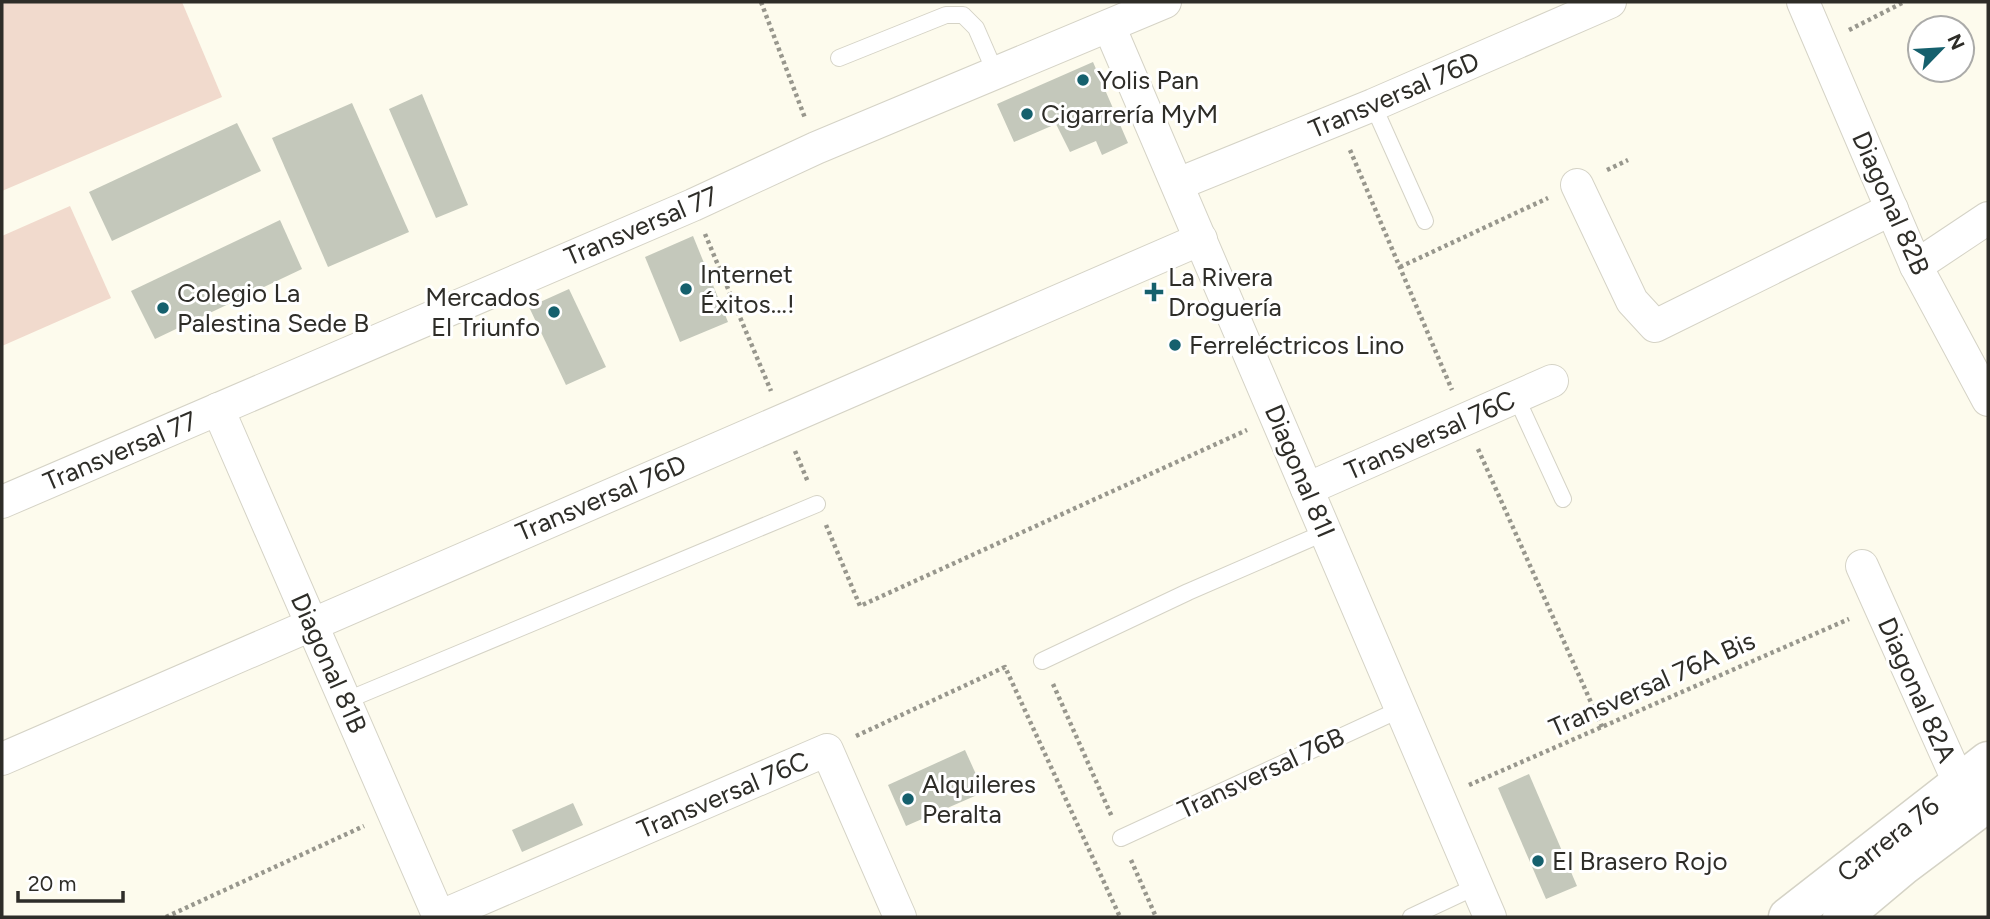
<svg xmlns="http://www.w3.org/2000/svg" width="1990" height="919" viewBox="0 0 1990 919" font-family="Figtree,sans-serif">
	<rect width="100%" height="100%" fill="#fdfbed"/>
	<g fill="#f1dacd">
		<polygon points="2,2 182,2 222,97 2,191"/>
		<polygon points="70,206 111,298 2,346 2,236"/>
	</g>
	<g fill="#c4c8bb">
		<polygon points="1093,62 1128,143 1102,155 1096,141 1070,152 1056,124 1014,142 997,104"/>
		<polygon points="422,94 468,205 436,218 389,109"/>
		<polygon points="352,103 409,232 328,267 272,138"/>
		<polygon points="237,123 261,171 112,241 89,192"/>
		<polygon points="280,220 302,269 155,339 131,291"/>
		<polygon points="693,236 728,322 680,342 645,257"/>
		<polygon points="569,289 606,367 566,385 529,307"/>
		<polygon points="965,750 984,792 906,826 888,785"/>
		<polygon points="1529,774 1577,886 1546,899 1498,788"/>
		<polygon points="573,803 583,825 522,852 512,830"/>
	</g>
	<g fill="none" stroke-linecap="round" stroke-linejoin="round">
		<defs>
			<g id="service">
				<polyline points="839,58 946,15 963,15 976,28 996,74"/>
				<polyline points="1373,105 1425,221"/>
				<polyline points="1516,397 1563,499"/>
				<polyline points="1042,661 1188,592 1326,532"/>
				<polyline points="345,701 817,504"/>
				<polyline points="1121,838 1401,709"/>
				<polyline points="1411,917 1477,886"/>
			</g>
			<g id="minor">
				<polyline points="1803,2 1916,266 1988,400"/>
				<polyline points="1109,26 1490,917"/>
				<polyline points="1178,184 1373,105 1610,2"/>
				<polyline points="1577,185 1632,301 1655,326 1892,209"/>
				<polyline points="1916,266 1988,218"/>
				<polyline points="218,409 439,917 827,750 900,917"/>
				<polyline points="1307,489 1552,381"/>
				<polyline points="2,502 693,205 816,148 1165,2"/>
				<polyline points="1862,566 1969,805"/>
				<polyline points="2,759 1201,239"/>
			</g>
			<g id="secondary">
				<polyline points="1788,917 1988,761"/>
				<polyline points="1842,917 1904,865 1988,802"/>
			</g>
		</defs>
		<use href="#service" stroke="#d5d3c6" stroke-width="18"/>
		<use href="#minor" stroke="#d5d3c6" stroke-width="34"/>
		<use href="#secondary" stroke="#d5d3c6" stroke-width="41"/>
		<g stroke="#98978d" stroke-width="4.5" stroke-dasharray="3.5 3.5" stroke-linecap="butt">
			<polyline points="761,2 805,118"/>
			<polyline points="1849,30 1904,2"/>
			<polyline points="1350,150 1452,390"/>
			<polyline points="1607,170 1628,160"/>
			<polyline points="705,234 771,391"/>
			<polyline points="1400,267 1548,198"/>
			<polyline points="1478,449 1602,727"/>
			<polyline points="795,451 808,482"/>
			<polyline points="826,525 860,606 1247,430"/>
			<polyline points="1053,684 1112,817"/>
			<polyline points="856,736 1005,667 1120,917"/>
			<polyline points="1469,785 1849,619"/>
			<polyline points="1131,860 1156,917"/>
			<polyline points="166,917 364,826"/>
		</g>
		<use href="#service" stroke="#fff" stroke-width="16"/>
		<use href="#minor" stroke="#fff" stroke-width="32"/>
		<use href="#secondary" stroke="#fff" stroke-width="38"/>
	</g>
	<g fill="#15606d" stroke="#fff" stroke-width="2.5">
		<circle cx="1083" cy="80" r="7"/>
		<circle cx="1027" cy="114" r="7"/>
		<circle cx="686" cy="289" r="7"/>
		<path d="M1150.5 281.5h7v7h7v7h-7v7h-7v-7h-7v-7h7z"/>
		<circle cx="163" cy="308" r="7"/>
		<circle cx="554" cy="312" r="7"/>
		<circle cx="1175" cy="345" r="7"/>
		<circle cx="908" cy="799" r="7"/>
		<circle cx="1538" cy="861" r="7"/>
	</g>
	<g text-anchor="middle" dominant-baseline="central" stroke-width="6" stroke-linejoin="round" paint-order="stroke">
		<g font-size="26" fill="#2e2d28" stroke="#fff" text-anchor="start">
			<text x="1097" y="80">Yolis Pan</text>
			<text x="1041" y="114">Cigarrería MyM</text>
			<text x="700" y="274">Internet<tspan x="700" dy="30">Éxitos...!</tspan></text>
			<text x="1168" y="277">La Rivera<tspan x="1168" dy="30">Droguería</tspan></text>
			<text x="177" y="293">Colegio La<tspan x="177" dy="30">Palestina Sede B</tspan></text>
			<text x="540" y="297" text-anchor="end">Mercados<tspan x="540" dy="30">El Triunfo</tspan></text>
			<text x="1189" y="345">Ferreléctricos Lino</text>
			<text x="922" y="784">Alquileres<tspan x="922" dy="30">Peralta</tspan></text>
			<text x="1552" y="861">El Brasero Rojo</text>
		</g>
		<g font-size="26" fill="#2e2d28" stroke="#fff">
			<text transform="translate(1394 95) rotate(-23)">Transversal 76D</text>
			<text transform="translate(1891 203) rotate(66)">Diagonal 82B</text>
			<text transform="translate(641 226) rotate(-23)">Transversal 77</text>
			<text transform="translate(1430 435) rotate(-24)">Transversal 76C</text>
			<text transform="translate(120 451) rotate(-23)">Transversal 77</text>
			<text transform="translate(1300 471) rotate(67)">Diagonal 81I</text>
			<text transform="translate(601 498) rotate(-23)">Transversal 76D</text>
			<text transform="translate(329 663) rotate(66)">Diagonal 81B</text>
			<text transform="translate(1652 684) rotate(-24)">Transversal 76A Bis</text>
			<text transform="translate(1917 690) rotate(66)">Diagonal 82A</text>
			<text transform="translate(1261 773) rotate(-25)">Transversal 76B</text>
			<text transform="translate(723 795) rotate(-23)">Transversal 76C</text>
			<text transform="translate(1888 839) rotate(-38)">Carrera 76</text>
		</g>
	</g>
	<rect width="1990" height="919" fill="none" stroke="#2e2d28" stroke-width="7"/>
	<g transform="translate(1941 49) rotate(65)"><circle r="33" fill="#ffffff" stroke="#ababa9" stroke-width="2"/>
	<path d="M0-5L12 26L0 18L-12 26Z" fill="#15606d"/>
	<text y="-10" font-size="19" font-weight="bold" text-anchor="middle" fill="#2e2d28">N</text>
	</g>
	<path d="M18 891v10h105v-10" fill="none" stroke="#2e2d28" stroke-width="3.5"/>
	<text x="28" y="891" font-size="21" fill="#2e2d28" stroke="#ffffff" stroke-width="5" paint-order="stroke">20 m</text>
</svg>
